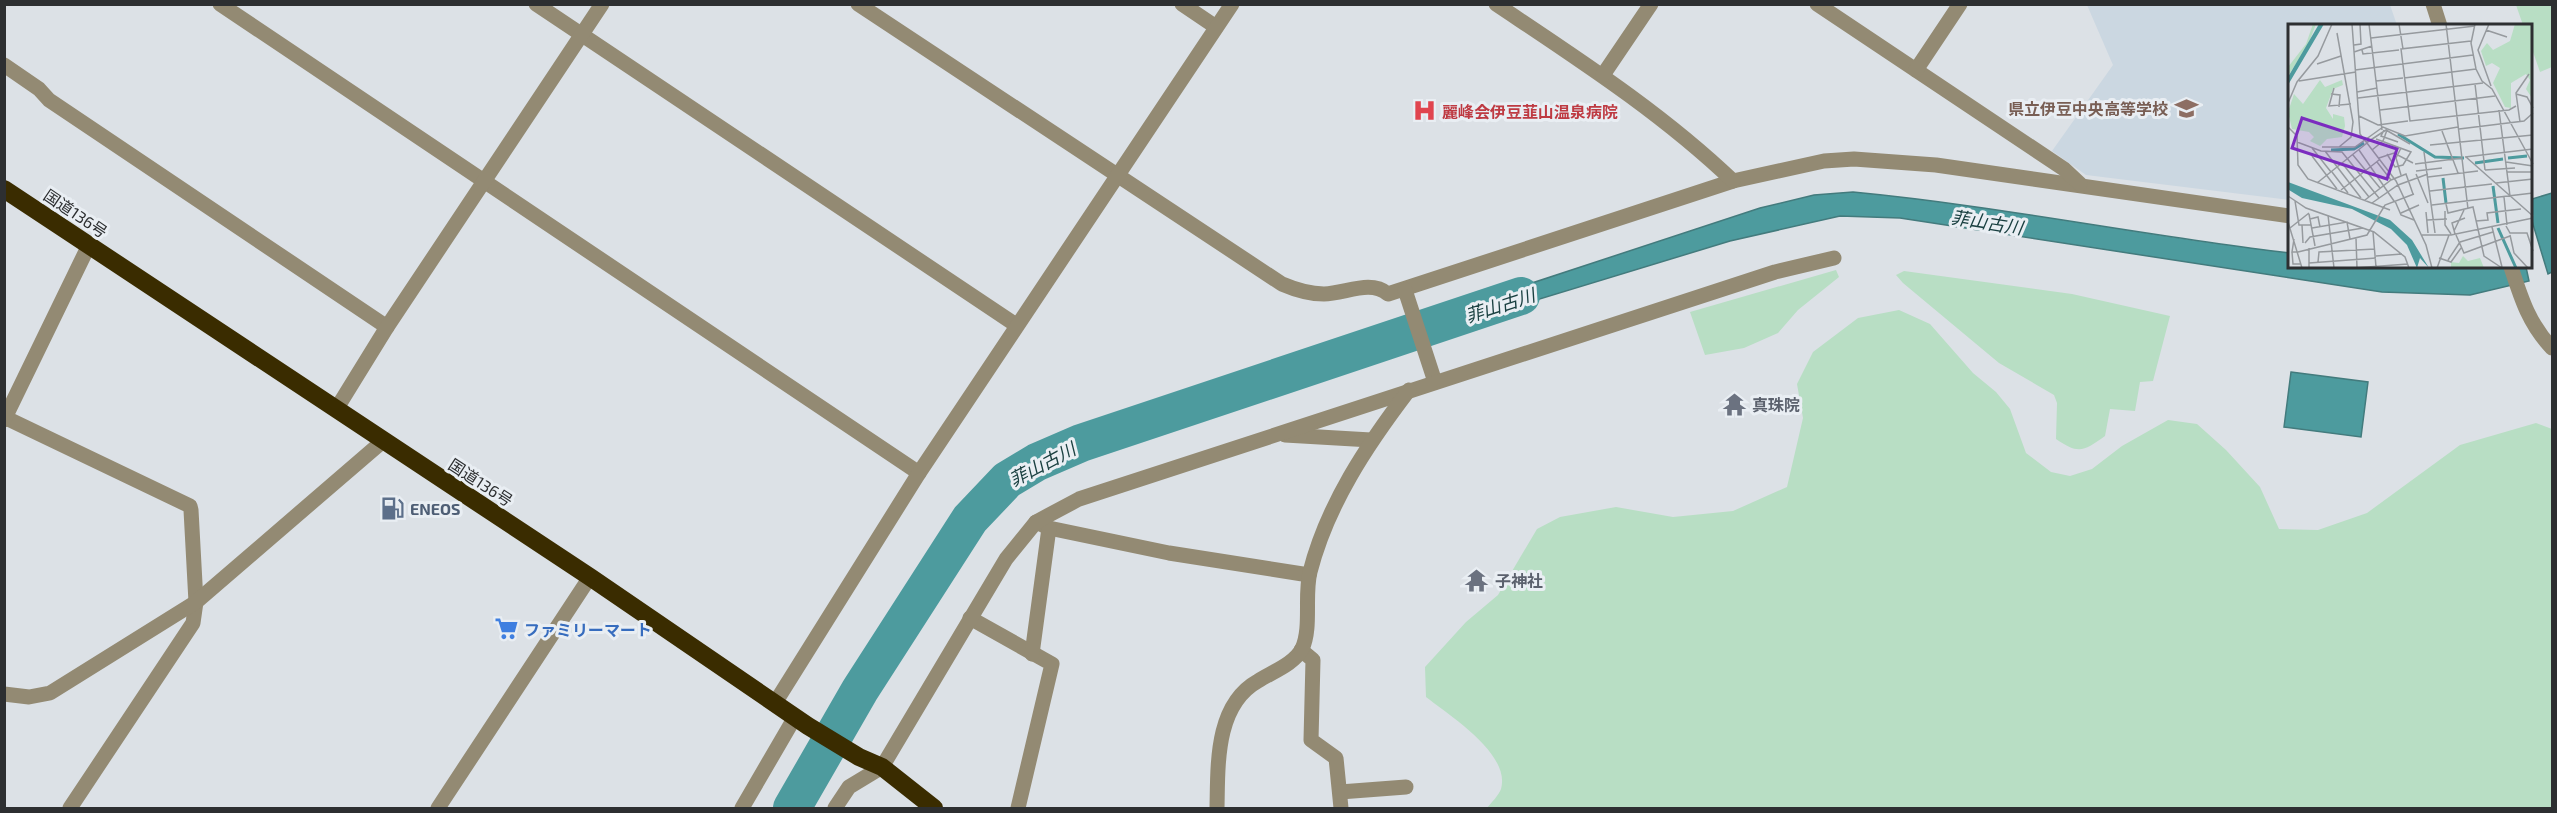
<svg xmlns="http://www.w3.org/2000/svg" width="2557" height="813" viewBox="0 0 2557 813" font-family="'Exo 2','Noto Sans JP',sans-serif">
	<rect width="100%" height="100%" fill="#dce1e6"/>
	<polygon fill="#cbd7e1" points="2087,5 2390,5 2397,25 2290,26 2290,200 2086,175 2052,151 2113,65"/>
	<g fill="#b8dec4">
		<polygon points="2516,5 2552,5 2552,67 2540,72 2532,49 2532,26 2523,25"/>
		<polygon points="1836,270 1839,277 1798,310 1778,333 1744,348 1705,355 1690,312"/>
		<path d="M1904 271 2072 294 2170 316 2153 381 2140 382 2135 411 2110 409 2105 436C2084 451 2079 455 2056 439L2057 403 2054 395 1999 363 1903 283 1896 275Z"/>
		<path d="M1899 310 1930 324 1973 373 1996 392 2010 409 2026 453 2051 472 2070 476 2092 469 2122 446 2168 420 2197 424 2226 450 2260 487 2279 529 2318 530 2367 513 2460 445 2536 423 2552 429V808H1487C1491 803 1499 795 1501 789 1511 754 1450 716 1426 697L1425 667 1466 622 1498 595 1537 529 1560 517 1616 507 1673 517 1733 511 1787 487 1803 418 1797 384 1813 352 1858 318Z"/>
	</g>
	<g fill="#4d9b9e" stroke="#437b7d" stroke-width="1.5">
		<path d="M1853 192C2000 206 2144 236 2290 253V267H2526L2529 281 2470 295 2382 292 1900 218 1840 216 1730 241 1474 319 1468 304 1760 208 1814 195Z"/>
		<polygon points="2552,193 2552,272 2548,274 2532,221 2532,199"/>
		<polygon points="2291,372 2368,382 2361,437 2284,427"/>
	</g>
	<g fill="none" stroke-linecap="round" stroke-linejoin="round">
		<polyline stroke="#4d9b9e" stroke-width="38" points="792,808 860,690 970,519 1007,480 1037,462 1081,443 1521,296"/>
		<g stroke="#938a73" stroke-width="15">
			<polyline points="220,4 919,473"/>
			<polyline points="536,4 1016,325"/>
			<path d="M858 4 1282 284C1296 290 1308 294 1324 294 1345 294 1370 279 1388 294L1733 181 1824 161 1854 159 1936 165 2290 216"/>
			<polyline points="1182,4 1216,27"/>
			<path d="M1496 4C1578 59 1662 113 1733 181"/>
			<polyline points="1817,4 2064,169 2080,184"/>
			<polyline points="2433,4 2440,26"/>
			<polyline points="4,65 39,89 49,100 387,327"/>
			<polyline points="1916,70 1960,4"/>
			<polyline points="1603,75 1651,4"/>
			<path d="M2511 267C2521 298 2529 324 2552 348"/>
			<polyline points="1405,290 1435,382"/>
			<polyline points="337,408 387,327 602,4"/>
			<polyline points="4,417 190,506 191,510 196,602 193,623 70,808"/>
			<polyline points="4,420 89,245"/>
			<polyline points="1285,435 1371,440"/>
			<polyline points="1036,522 1049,528 1169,553 1309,575"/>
			<polyline points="970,618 1052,664 1018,808"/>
			<polyline points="1301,650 1313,660 1311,740 1336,758 1341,808"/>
			<polyline points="1032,654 1049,528"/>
			<polyline points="4,694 29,697 50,693 196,602 383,441"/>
			<polyline points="775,703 919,473 1232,4"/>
			<polyline points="1340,792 1406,787"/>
			<polyline points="438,808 590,577"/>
			<polyline points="742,808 795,717"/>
			<polyline points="835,808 849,787 882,767 1006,559 1036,522 1079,499 1775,272 1834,258"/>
			<path d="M1217 808C1218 765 1215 705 1258 681 1272 672 1294 664 1302 649 1312 627 1304 596 1310 572 1327 505 1367 445 1409 390"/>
		</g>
		<polyline stroke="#3a2c00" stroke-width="18" points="4,189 590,577 808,726 859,757 882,767 934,808"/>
	</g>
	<defs>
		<symbol id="school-bare" viewBox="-9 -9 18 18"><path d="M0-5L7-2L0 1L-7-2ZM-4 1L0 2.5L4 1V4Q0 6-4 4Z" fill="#8d6e63" stroke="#e9eef3" stroke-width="2.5" paint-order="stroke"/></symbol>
		<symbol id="hospital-bare" viewBox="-9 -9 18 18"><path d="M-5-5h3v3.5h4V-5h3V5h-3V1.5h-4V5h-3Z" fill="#e0444e" stroke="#e9eef3" stroke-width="2.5" paint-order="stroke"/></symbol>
		<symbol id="temple-bare" viewBox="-9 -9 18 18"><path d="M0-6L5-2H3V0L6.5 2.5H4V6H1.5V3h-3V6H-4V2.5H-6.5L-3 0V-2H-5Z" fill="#6b7280" stroke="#e9eef3" stroke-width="2.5" paint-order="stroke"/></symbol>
		<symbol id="fuel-bare" viewBox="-9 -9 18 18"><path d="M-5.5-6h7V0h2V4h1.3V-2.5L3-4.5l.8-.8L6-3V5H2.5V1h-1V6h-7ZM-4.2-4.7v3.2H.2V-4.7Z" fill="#5c6f8a" stroke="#e9eef3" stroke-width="2.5" paint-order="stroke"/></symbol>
		<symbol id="supermarket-bare" viewBox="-9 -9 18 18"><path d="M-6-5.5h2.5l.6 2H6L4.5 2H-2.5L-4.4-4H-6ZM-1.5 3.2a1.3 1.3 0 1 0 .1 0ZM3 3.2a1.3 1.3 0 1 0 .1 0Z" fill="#3f7fe0" stroke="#e9eef3" stroke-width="2.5" paint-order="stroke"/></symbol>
	</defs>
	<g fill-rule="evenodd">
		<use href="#school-bare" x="2170" y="92" width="33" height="33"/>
		<use href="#hospital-bare" x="1408" y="94" width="33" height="33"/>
		<use href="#temple-bare" x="1718" y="388" width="33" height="33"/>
		<use href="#fuel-bare" x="376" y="492" width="33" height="33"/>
		<use href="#temple-bare" x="1460" y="564" width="33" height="33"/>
		<use href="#supermarket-bare" x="490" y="612" width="33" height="33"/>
	</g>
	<g text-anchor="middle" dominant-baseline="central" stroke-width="6" stroke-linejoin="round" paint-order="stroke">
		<g font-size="16" font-weight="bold" fill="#785e54" stroke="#e9eef3" text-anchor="end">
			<text x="2168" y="108">県立伊豆中央高等学校</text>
		</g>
		<g font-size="16" font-weight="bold" fill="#be3a42" stroke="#e9eef3" text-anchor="start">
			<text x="1442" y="111">麗峰会伊豆韮山温泉病院</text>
		</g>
		<g font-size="16" fill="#2d2f31" stroke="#e9eef3">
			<text transform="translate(76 213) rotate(34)">国道136号</text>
			<text transform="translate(481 482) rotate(33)">国道136号</text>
		</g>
		<g font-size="16" font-weight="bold" fill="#5b616d" stroke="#e9eef3" text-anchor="start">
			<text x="1752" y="404">真珠院</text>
			<text x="1495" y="580">子神社</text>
		</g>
		<g font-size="16" font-weight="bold" fill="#4e5e75" stroke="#e9eef3" text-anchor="start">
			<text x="410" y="508">ENEOS</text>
		</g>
		<g font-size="16" font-weight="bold" fill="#366cbe" stroke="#e9eef3" text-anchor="start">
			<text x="524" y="629">ファミリーマート</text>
		</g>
		<g font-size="18" font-style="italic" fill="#1a4041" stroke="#e9eef3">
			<text transform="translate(1987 222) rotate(9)">菲山古川</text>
			<text transform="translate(1500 305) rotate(-18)">菲山古川</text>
			<text transform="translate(1042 464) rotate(-28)">菲山古川</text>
		</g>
	</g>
	<g transform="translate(2288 24)">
		<rect width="244" height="244" fill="#dce1e6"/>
		<path d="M25 0H28L20 21 0 52V43L18 20ZM227 0H244V74L238 65 242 56 238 50 223 59V84L217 83 205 59 212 44 204 39 198 42 193 27 199 19 205 26 222 17ZM32 56 37 63 54 56 55 61 45 65 38 84 45 95V90L56 93 57 102 54 113 39 115 32 122 22 117 26 113 21 108 4 105 0 88 6 70 15 80ZM175 232 180 237 192 234 196 244H163V238L171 239Z" fill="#b8dec4"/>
		<path d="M31 0H36L0 61V53ZM0 158 102 196 124 216 141 244 132 234 129 244 119 221 103 205 64 185 14 174 1 166Z" fill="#4d9b9e"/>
		<path fill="none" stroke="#4d9b9e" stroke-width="3" d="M110 110 147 133 176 134M43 126 66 125 76 119M220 134 239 132M187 139 215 135M155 154 158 179M205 162 210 199M210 204 228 244"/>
		<path fill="none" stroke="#969a9e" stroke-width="1.5" d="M64 0 72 110 108 157 138 221 144 244M81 0 94 106M111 0 115 25M158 0 180 185M187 0 183 19 188 45 194 57 204 65 245 140M201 0 190 26 203 62M198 6 219 13M49 9 65 98 63 113 51 123M83 14 187 2M183 17 113 25 122 97 221 86 228 82M66 21 73 20 72 0M74 26 75 30 111 26M66 28 84 22M29 40 53 32M67 46 185 31M116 54 188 45M11 57 68 48M88 57 115 54M187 60 197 146M46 64 41 82 63 80M69 68 89 64M43 70 52 71 51 83M228 70 239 73 245 84M70 74 195 59M0 79 9 58 30 32 44 0M92 86 207 72M211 86 222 172M71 92 90 101 120 97M232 98 228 69 241 50M0 103 9 112 10 141 20 155 102 186M171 105 236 97 245 89M96 106 93 112 110 118M154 107 170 149M88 115 123 128 115 141 107 143 99 130M9 118 33 127 54 128 91 174M78 119 98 106 122 120M142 121 245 111M34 123H67L95 103 117 112 170 103M24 124 43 148M113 124 108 134 113 151M71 126 106 177M84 126 95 117 99 106M37 127 73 174M136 128 147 209M65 131 92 164M24 132 49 165M177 133 245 125M178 133 245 192M91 134 106 129 125 139M89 138 103 156M218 138 245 142M54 139 81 173M127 140 174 134M197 146 227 144M128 147 154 144M44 148 60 169M219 148H245M128 150 140 179M140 153 190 147M29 159 79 119M208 159 245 155M53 166 91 136M142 167 204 160M0 172 18 184 86 208 117 233 121 244M216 173 219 201M77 176 103 156 118 150 125 170M7 177 11 201H23M107 177 113 191 126 196M84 179 110 161 140 150M158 180 160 189 185 183 196 232 214 244M144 181 245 169M157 187V201L163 210M138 188 140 209M113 189 131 181M21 190 27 222M40 191 46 244M22 195 30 193 32 203M139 196 159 195M188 197 200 196 199 189 233 185M0 198 14 244M14 201 15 219M218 202 222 209H239L245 227M204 203 214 243M2 204 21 189M24 204 59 198 62 215M166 207 176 186M85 208 88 243M167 210 164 199 177 194M134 211H163L245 194M168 211 176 229 222 212M222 211 226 229 240 244M68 214 69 244M6 215 4 228H10M172 218 205 208M17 219 22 213 75 204M4 228 5 240H13M10 228 79 211 97 181 126 170M88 232 114 230M151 234 163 238 173 224M160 236 172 218M30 238 31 228 87 225M21 239 88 234M21 244V224M66 244 120 240M149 244 161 211"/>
		<path fill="#7b2cbf" fill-opacity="0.15" stroke="#7b2cbf" stroke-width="3" d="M14 94 109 125 99 155 4 124Z"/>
		<rect width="244" height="244" fill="none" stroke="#2d2f31" stroke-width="3"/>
	</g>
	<rect width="2557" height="813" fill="none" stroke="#2d2f31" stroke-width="12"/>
</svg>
